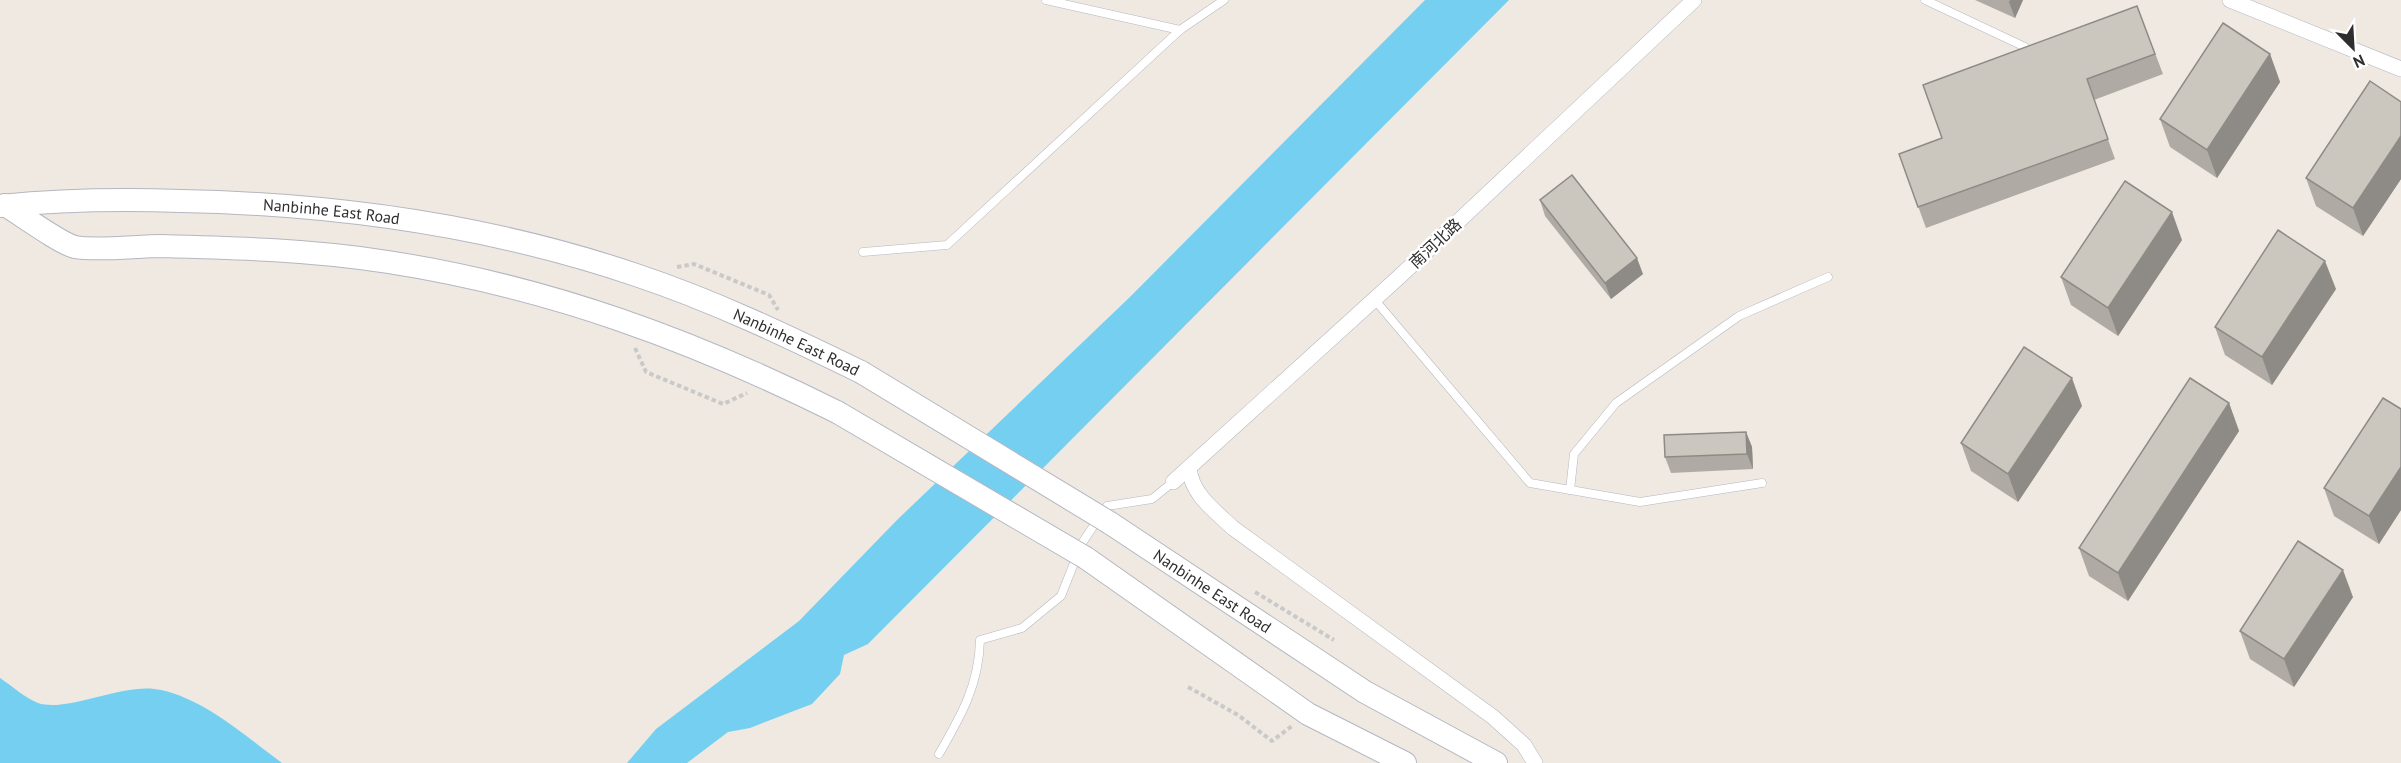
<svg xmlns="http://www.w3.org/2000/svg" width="2401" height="763" viewBox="0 0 2401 763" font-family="'PT Sans','Noto Sans SC',sans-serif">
	<rect width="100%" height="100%" fill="#efe9e1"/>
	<g fill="#75cff0">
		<polygon points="1425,0 1509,0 868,644 844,655 840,674 812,704 750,728 728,732 687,763 627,763 656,729 799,621 897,520 1131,296"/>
		<path d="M0 678C12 686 25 698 38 703 68 713 126 681 161 690 206 700 245 736 282 763H0Z"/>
	</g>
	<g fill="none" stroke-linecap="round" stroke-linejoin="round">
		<defs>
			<g id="lane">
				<polyline points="1046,0 1180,30"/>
				<polyline points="1925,0 2025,47"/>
				<polyline points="863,252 947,245 1180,30 1224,0"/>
				<polyline points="1374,299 1530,483 1640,502 1762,483"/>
				<polyline points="1570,490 1574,454 1616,403 1739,316 1828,277"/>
				<path d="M939 754C961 716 979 685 980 640L1022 628 1061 596 1082 543 1107 506 1152 499 1173 482"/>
			</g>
			<g id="street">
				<polyline points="2230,0 2401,69"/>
				<path d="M1189 468C1192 495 1214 510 1233 528L1493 717 1524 745 1535 763"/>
				<polyline points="1173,482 1399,277 1694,0"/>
			</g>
			<g id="secondary">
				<path d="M5 205C20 214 61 244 75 247 96 251 138 246 161 246 237 248 313 250 388 262 549 287 692 340 837 412"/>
				<path id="s1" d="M0 206C60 200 121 199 181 201 336 204 489 225 636 275 714 301 787 336 861 372"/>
				<path id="s2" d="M1110 523 1365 692 1496 763"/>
				<polyline points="1086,558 1308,714 1405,763"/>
			</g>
		</defs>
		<use href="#lane" stroke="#b4b7c1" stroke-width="9"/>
		<use href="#street" stroke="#b4b7c1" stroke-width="16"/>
		<use href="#secondary" stroke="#b4b7c1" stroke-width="24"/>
		<g stroke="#c9c9c9" stroke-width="4" stroke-dasharray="4.5 3" stroke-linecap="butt">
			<polyline points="677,267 694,264 769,295 778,310"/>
			<polyline points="635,348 646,372 723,404 747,393"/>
			<polyline points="1255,592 1334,640"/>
			<polyline points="1188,687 1238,715 1272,741 1292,726"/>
		</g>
		<use href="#lane" stroke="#fff" stroke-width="8"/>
		<use href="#street" stroke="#fff" stroke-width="15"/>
		<use href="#secondary" stroke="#fff" stroke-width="22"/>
		<defs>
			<g id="secondary-bridge">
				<polyline points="861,372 1110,523"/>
				<polyline points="837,412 1086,558"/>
			</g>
		</defs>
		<use href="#secondary-bridge" stroke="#b4b7c1" stroke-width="24" stroke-linecap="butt"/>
		<use href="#secondary-bridge" stroke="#fff" stroke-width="22"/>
	</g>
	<g fill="#afaba4">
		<polygon points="1975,0 2023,0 2015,18"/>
		<polygon points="2137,6 2163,74 2094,100 2115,159 1926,228 1899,154 1942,138"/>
		<polygon points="2270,54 2280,82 2217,178 2170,147 2160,119"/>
		<polygon points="2401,102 2401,179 2363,236 2316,206 2306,178"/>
		<polygon points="1540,200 1643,274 1611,299 1545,216"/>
		<polygon points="2182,240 2118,336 2071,305 2061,277"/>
		<polygon points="2336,289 2272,385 2225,355 2215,327"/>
		<polygon points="2229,403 2239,431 2128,601 2089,576 2079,548"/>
		<polygon points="2082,406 2018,502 1971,471 1961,443"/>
		<polygon points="2401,409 2401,510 2379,544 2334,516 2324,488"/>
		<polygon points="1746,432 1752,447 1753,469 1671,473 1665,457"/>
		<polygon points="2353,597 2294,687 2250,659 2240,631"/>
	</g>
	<g fill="#8e8b86">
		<polygon points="2010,0 2023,0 2015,18 2009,2"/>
		<polygon points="2270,54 2280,82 2217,178 2207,150"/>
		<polygon points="2401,136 2401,179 2363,236 2353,208"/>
		<polygon points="2172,212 2182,240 2118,336 2108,308"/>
		<polygon points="1637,258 1643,274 1611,299 1605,283"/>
		<polygon points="2325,261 2336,289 2272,385 2262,357"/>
		<polygon points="2072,378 2082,406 2018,502 2008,474"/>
		<polygon points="2229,403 2239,431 2128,601 2118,573"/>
		<polygon points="1746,432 1752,447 1753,469 1747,454"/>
		<polygon points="2401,467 2401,510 2379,544 2369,516"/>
		<polygon points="2343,570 2353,597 2294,687 2284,659"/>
	</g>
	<g fill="#cbc7bf" stroke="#8e8b86" stroke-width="1.5">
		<polygon points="2137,6 2155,54 2087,79 2108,139 1918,207 1899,154 1942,138 1923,85"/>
		<polygon points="2223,23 2270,54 2207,150 2160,119"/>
		<polygon points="2370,81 2401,102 2401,136 2353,208 2306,178"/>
		<polygon points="1572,175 1637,258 1605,283 1540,200"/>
		<polygon points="2125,181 2172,212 2108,308 2061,277"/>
		<polygon points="2278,230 2325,261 2262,357 2215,327"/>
		<polygon points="2024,347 2072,378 2008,474 1961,443"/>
		<polygon points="2190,378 2229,403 2118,573 2079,548"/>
		<polygon points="2383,398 2401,409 2401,467 2369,516 2324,488"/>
		<polygon points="1746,432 1747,454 1665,457 1664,435"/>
		<polygon points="2298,541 2343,570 2284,659 2240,631"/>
	</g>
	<g text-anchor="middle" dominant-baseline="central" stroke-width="5" stroke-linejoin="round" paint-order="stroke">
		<g font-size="16" fill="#2e2e2e" stroke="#fff">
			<text stroke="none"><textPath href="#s1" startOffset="332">Nanbinhe East Road</textPath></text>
			<text transform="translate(1435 243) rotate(-43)">南河北路</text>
			<text stroke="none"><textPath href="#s1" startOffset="818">Nanbinhe East Road</textPath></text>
			<text stroke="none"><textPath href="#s2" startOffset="123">Nanbinhe East Road</textPath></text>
		</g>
	</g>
	<g transform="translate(2353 48) rotate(156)" stroke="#ffffff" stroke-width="4.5" paint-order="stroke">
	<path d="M0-4.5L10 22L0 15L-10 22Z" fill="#2e2e2e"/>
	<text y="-9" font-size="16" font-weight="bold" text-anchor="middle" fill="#2e2e2e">N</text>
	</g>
</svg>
